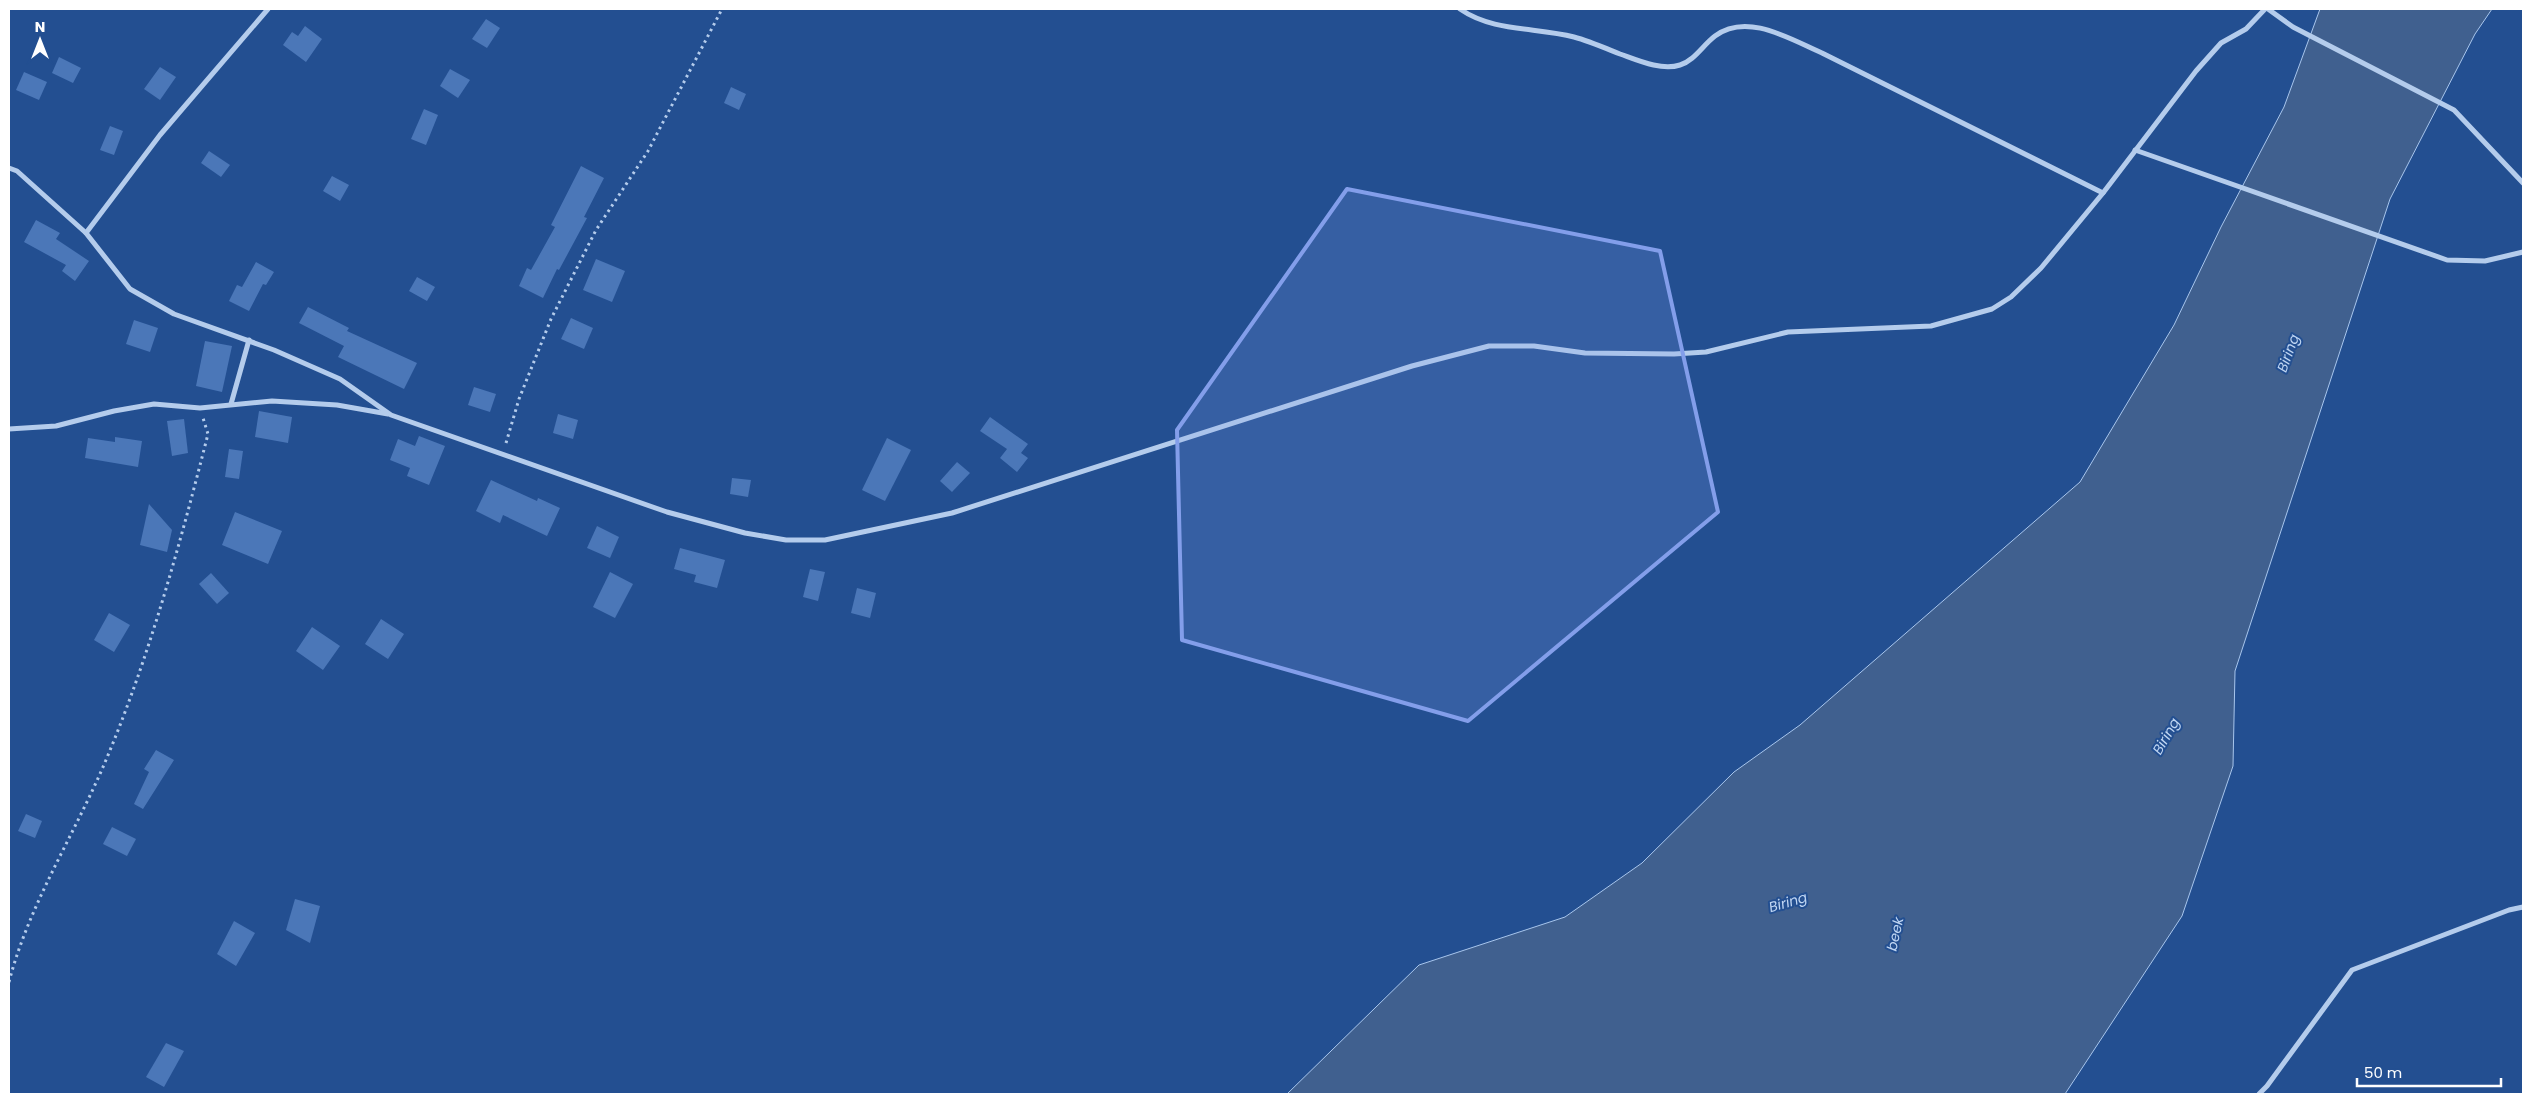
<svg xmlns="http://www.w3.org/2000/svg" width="2532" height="1103" viewBox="0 0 2532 1103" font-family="Poppins,sans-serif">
	<rect width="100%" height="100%" fill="#234f91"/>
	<polygon fill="#40608f" stroke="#a8c6ed" points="2320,9 2492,9 2475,34 2390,199 2235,671 2233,766 2182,916 2065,1094 1287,1094 1419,965 1565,917 1642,863 1734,772 1800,725 2080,482 2174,325 2221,227 2284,107"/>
	<g fill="#4b77b8">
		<polygon points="486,19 500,28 487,48 472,39"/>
		<polygon points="305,26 322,39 306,62 283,45 292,32 298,36"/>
		<polygon points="59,57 81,68 73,83 52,73"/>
		<polygon points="160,67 176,77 160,100 144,89"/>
		<polygon points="450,69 470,80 458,98 440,86"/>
		<polygon points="24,72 47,82 39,100 16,90"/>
		<polygon points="731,87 746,94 739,110 724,103"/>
		<polygon points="424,109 438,115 426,145 411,139"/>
		<polygon points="110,126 123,131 114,155 100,150"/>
		<polygon points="209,151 230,165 221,177 201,163"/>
		<polygon points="581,166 604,178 584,217 587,218 559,270 557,269 543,298 519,286 527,268 531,270 555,227 551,225"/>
		<polygon points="332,176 349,185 340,201 323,191"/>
		<polygon points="36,220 60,233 56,239 89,261 75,281 62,271 66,265 24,242"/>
		<polygon points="596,259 625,271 612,302 583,290"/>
		<polygon points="256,262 274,272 266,285 263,284 249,311 229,301 237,285 242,287"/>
		<polygon points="417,277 435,287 427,301 409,291"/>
		<polygon points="308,307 349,328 347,331 417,363 404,389 338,357 344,346 299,323"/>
		<polygon points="571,318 593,328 584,349 561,339"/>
		<polygon points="134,320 158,328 150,352 126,344"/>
		<polygon points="205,341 232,346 222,392 196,386"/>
		<polygon points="474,387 496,394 490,412 468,405"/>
		<polygon points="259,411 292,417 288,443 255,437"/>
		<polygon points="558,414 578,420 573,439 553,433"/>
		<polygon points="990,417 1028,444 1021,453 1028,458 1017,472 1000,458 1007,449 980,431"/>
		<polygon points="184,419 188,453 172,456 167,421"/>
		<polygon points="419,436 445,446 429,485 407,476 410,468 390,460 398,439 415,446"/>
		<polygon points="115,437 142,441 138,467 85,458 88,438 115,442"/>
		<polygon points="887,438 911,450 885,501 862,490"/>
		<polygon points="229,449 243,451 239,479 225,477"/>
		<polygon points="957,462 970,473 952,492 940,481"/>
		<polygon points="732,478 751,480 748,497 730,494"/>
		<polygon points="491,480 537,501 538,498 560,508 547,536 503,515 500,523 476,511"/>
		<polygon points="149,504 172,530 167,552 140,545"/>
		<polygon points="235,512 282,531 268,564 222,545"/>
		<polygon points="597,526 619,537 610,558 587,548"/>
		<polygon points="680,548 725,560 717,588 694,582 696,575 674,569"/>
		<polygon points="810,569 825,572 818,601 803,597"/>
		<polygon points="610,572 633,584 615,618 593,607"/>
		<polygon points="211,573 229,593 217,604 199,584"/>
		<polygon points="857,588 876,593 870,618 851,613"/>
		<polygon points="109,613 130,625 114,652 94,640"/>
		<polygon points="381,619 404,634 388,659 365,644"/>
		<polygon points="312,627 340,646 323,670 296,651"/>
		<polygon points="156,750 174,760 143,809 134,804 149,772 144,769"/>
		<polygon points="26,814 42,821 35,838 18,831"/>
		<polygon points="112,827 136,839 127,856 103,844"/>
		<polygon points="295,899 320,906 310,943 286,930"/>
		<polygon points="234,921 255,933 236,966 217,954"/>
		<polygon points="166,1043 184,1051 164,1087 146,1077"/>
	</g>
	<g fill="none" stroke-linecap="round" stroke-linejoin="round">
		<g stroke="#b4ccec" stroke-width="3" stroke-dasharray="2.5 4" stroke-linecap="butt">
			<polyline points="506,443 519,399 551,319 596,230 648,151 722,9"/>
			<path d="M9 982C29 904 75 834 106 760 150 655 180 544 208 434L203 418"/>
		</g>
		<g stroke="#b4ccec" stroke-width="5">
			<polyline points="268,9 160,135 86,233 130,289 174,314 274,350 340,379 391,415 667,512 745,533 786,540 825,540 952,513 1412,366 1489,346 1534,346 1585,353 1674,354 1706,352 1788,332 1931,326 1992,309 2011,297 2041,268 2103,193 2196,71 2221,43 2246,29 2265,9"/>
			<path d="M1460 9C1493 32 1536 27 1574 37 1589 41 1605 48 1620 54 1637 60 1661 71 1680 65 1694 61 1703 45 1715 36 1747 12 1790 39 1822 53L2103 193"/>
			<polyline points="2268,9 2293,27 2454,110 2523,183"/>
			<polyline points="2135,150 2447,260 2485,261 2523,252"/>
			<polyline points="9,168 17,171 86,233"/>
			<polyline points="231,404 249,340"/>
			<polyline points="9,429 56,426 114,411 154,404 200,408 272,401 337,405 388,414"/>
			<polyline points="2259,1094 2267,1086 2352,970 2509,910 2523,907"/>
		</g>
	</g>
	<path fill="#839eea" fill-opacity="0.2" stroke="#839eea" stroke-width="4" stroke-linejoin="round" d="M1347 189 1660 251 1718 512 1468 721 1182 640 1177 430Z"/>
	<g text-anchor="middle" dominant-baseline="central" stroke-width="4" stroke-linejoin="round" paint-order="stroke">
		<g font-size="14" font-style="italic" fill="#c0d6f3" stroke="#234f91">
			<text transform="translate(2288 353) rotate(-70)">Biring</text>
			<text transform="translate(2166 736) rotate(-60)">Biring</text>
			<text transform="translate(1788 902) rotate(-16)">Biring</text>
			<text transform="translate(1895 934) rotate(-78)">beek</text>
		</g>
	</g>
	<rect width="2532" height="1103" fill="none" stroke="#ffffff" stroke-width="20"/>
	<g transform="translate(40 40)" stroke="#234f91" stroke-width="4" paint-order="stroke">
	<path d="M0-4L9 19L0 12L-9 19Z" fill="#ffffff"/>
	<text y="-8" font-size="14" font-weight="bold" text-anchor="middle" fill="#ffffff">N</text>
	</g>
	<path d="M2357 1078v8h144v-8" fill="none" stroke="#ffffff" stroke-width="2.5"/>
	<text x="2364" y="1078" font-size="15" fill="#ffffff" stroke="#234f91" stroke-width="4" paint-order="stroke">50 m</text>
</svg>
